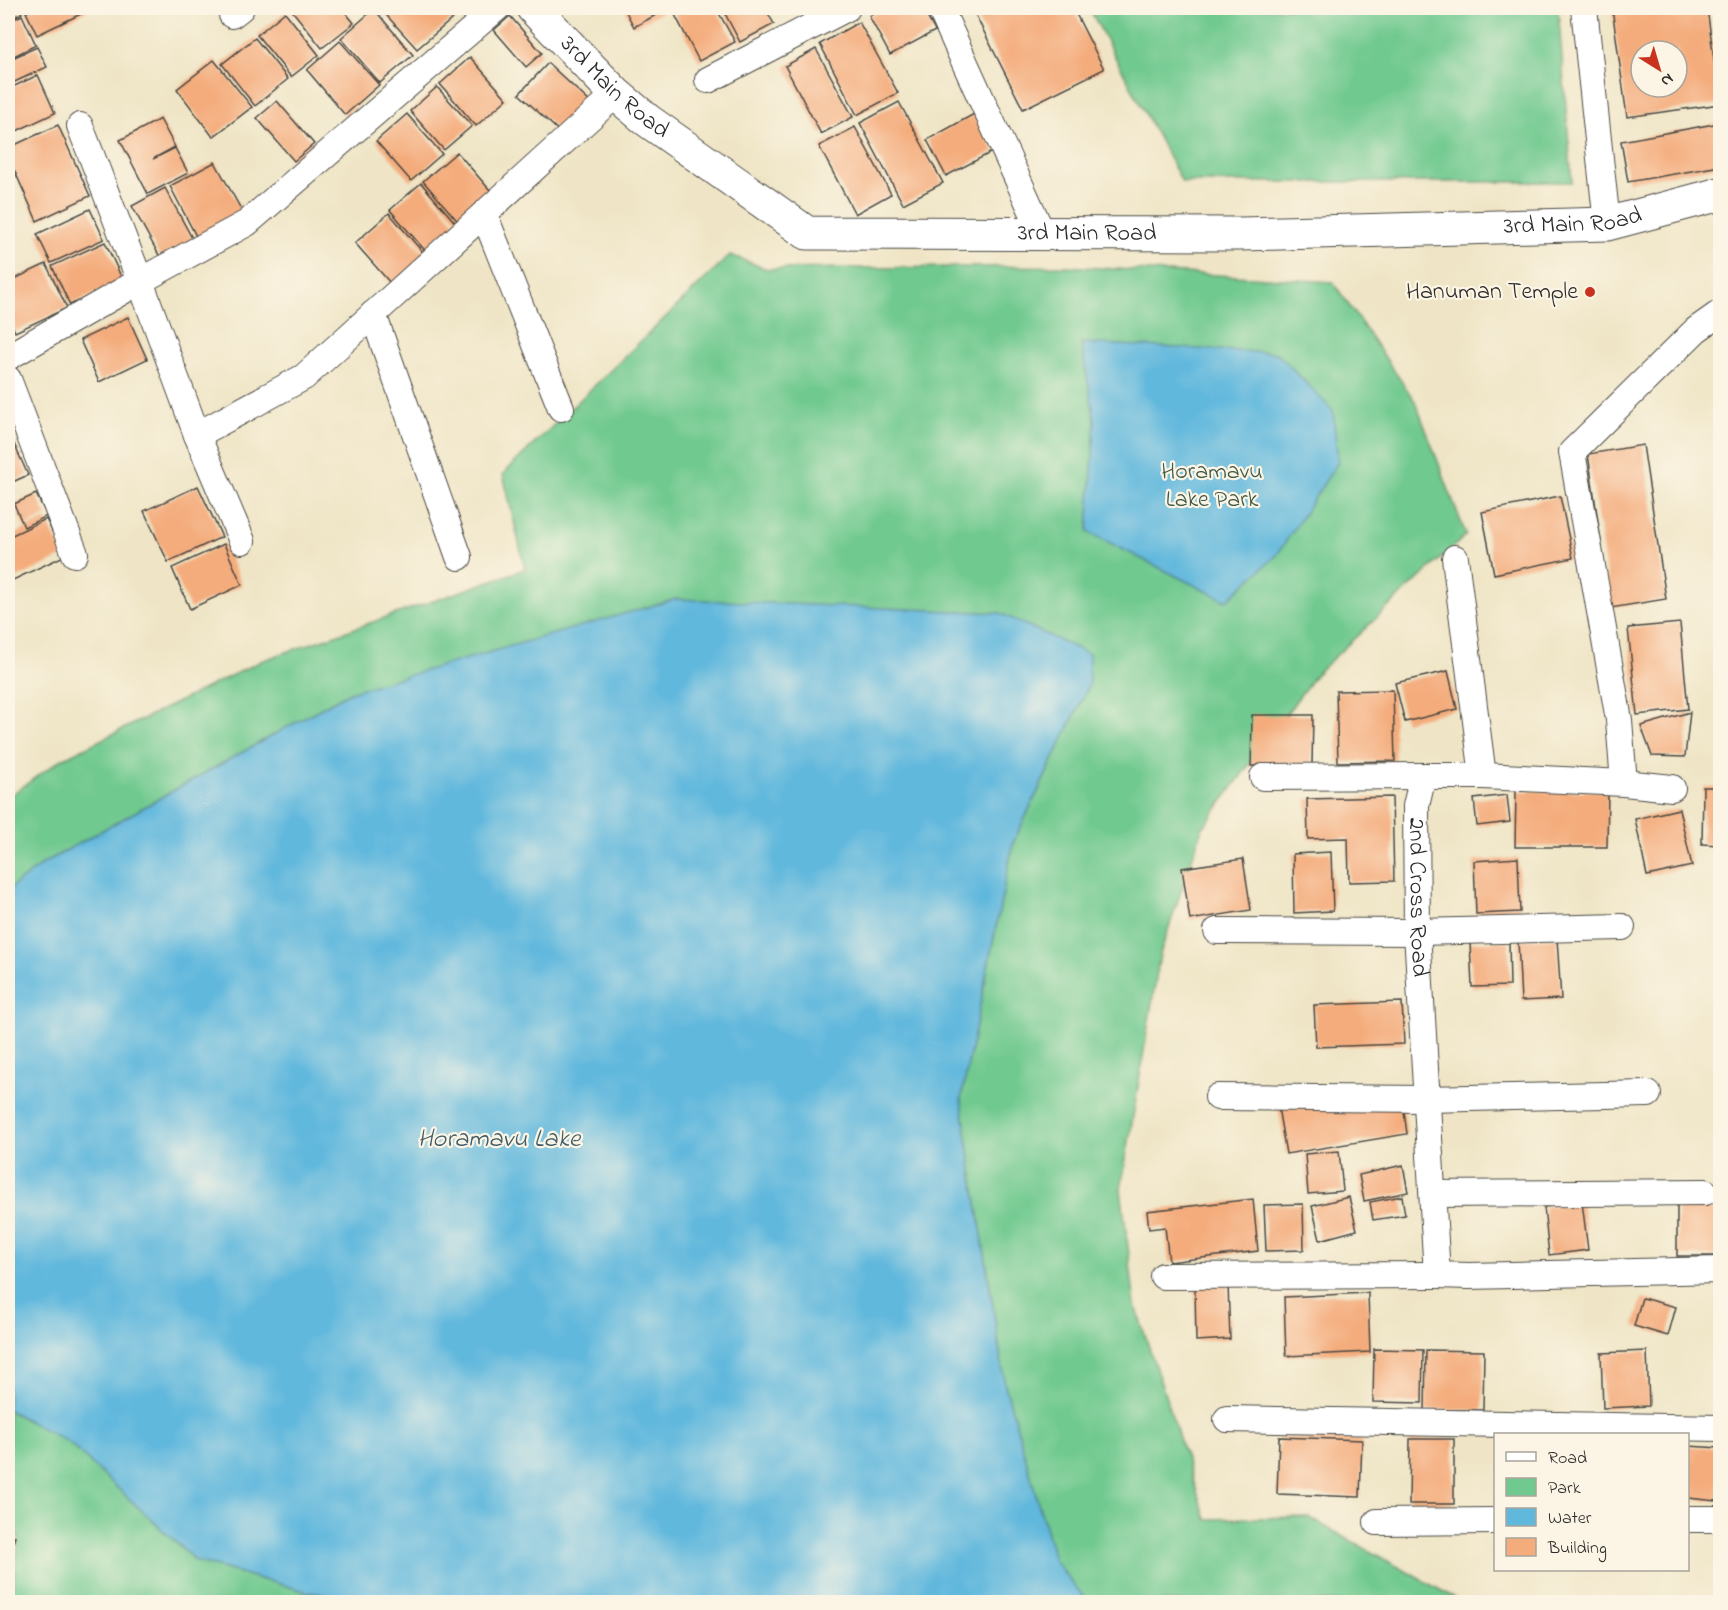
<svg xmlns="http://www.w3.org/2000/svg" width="1728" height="1610" viewBox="0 0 1728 1610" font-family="'Indie Flower',sans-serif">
	<rect width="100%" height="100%" fill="#fcf5e5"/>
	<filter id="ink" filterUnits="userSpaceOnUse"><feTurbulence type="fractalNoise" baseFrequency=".0167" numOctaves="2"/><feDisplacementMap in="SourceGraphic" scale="12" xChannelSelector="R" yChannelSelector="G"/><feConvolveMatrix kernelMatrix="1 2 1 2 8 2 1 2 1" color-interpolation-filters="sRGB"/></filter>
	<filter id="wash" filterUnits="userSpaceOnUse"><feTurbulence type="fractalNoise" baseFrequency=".008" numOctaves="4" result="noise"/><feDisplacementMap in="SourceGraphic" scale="24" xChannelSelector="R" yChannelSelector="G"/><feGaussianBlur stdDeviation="1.35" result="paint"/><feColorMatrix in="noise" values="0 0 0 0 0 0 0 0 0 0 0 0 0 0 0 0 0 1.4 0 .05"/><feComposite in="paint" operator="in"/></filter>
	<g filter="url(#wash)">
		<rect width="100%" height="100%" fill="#efe5c6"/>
		<g fill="#70c98f" stroke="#4e7a5d" stroke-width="1.5">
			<polygon points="1089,8 1558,8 1572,182 1182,182"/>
			<polygon points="730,255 767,269 1065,266 1333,282 1415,401 1466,535 1315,675 1202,829 1160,954 1121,1189 1135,1305 1206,1519 1308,1517 1462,1602 1088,1602 1055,1563 1005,1385 961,1099 1013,843 1089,685 350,692 44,863 8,890 8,797 62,759 261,661 525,569 503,474"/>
			<polygon points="8,1410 68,1442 196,1561 308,1592 369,1602 11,1602 19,1536 8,1529"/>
		</g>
		<g fill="#60b8dd" stroke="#467284" stroke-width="1.5">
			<polygon points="1081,343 1277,353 1333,411 1338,462 1277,555 1226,601 1088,532 1095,421"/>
			<polygon points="676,599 1000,613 1089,654 1089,685 1013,843 961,1099 1005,1385 1055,1562 1088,1602 369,1602 308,1592 196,1561 68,1442 8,1410 8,890 44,863 350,692"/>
		</g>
		<g id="blocks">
			<g fill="#f4ac7c" fill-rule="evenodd">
				<polygon points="8,8 19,8 22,13 8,20"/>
				<polygon points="37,8 86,8 87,11 37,35 26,12"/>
				<polygon points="290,8 342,8 354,23 322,48"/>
				<polygon points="380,8 465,8 417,49"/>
				<polygon points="624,8 666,8 667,9 634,27"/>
				<polygon points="680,8 716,8 735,42 699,61 673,11"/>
				<polygon points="722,8 765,8 774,24 740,42"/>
				<polygon points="885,8 922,8 935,31 890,55 869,16"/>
				<polygon points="972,8 1073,8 1104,69 1023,109"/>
				<path d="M1612 8H1707L1720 104 1627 117ZM1641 51H1677V87H1641Z"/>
				<polygon points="374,9 413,55 380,83 341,38"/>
				<polygon points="285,12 319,55 291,77 257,35"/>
				<polygon points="22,15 36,45 8,59 8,22"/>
				<polygon points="510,16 542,53 526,67 494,30"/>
				<polygon points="859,22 898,93 857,115 820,44"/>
				<polygon points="255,38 288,79 255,106 222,64"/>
				<polygon points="340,41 379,85 345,115 307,70"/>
				<polygon points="37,47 47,67 8,85 8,60"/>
				<polygon points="816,49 853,117 821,134 785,66"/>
				<polygon points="470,57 507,99 476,126 440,84"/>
				<polygon points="214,60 252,107 213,137 177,89"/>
				<polygon points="548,63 593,105 564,136 519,94"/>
				<polygon points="38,75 55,113 8,135 8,89"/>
				<polygon points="437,87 472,126 444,150 410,111"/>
				<polygon points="277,101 314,144 294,161 257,118"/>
				<polygon points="899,102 943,183 903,204 860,123"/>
				<polygon points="407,114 442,154 411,181 376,141"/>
				<polygon points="974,114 994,151 946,176 927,140"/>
				<polygon points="160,119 175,147 153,159 175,148 188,173 148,194 120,140"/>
				<polygon points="1720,123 1720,166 1628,182 1621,141"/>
				<polygon points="58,125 90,196 37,221 8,156 8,148"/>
				<polygon points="855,127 891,194 855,214 819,146"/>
				<polygon points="457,152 495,196 461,225 423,181"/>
				<polygon points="215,162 243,213 197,238 170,186"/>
				<polygon points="421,183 459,227 428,254 390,210"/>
				<polygon points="165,188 193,240 160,257 132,206"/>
				<polygon points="90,209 104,239 51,263 37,234"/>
				<polygon points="389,213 426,256 392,285 355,243"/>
				<polygon points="105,242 123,281 70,305 52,266"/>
				<polygon points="46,264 67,308 15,332 8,316 8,282"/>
				<polygon points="128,317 147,359 99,382 80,340"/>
				<polygon points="11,437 28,475 8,484 8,439"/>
				<polygon points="1643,445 1666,599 1611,608 1588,454"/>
				<polygon points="198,486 222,537 168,562 144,511"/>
				<polygon points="36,494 47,516 24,527 14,504"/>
				<polygon points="1560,496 1573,558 1494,574 1482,512"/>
				<polygon points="46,519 64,556 13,580 8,568 8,537"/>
				<polygon points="224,544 242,585 190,609 172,568"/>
				<polygon points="1680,623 1688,709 1637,715 1628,628"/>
				<polygon points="1448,671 1457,709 1405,722 1395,683"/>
				<polygon points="1393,690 1395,761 1338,762 1336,691"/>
				<polygon points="1690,712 1685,757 1652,756 1641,726"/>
				<polygon points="1252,715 1313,715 1312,766 1251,766"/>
				<polygon points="1703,787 1720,787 1720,845 1702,844"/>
				<polygon points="1516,791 1608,791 1607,847 1515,847"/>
				<polygon points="1507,795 1510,822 1477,826 1474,799"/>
				<polygon points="1392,797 1394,881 1349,882 1348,838 1308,839 1307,799"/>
				<polygon points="1679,809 1692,866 1647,876 1635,819"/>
				<polygon points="1331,852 1333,911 1294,913 1293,854"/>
				<polygon points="1518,858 1520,912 1476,914 1474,861"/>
				<polygon points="1243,859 1251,910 1190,920 1182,868"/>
				<polygon points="1557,938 1561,999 1521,1001 1518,940"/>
				<polygon points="1509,941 1510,986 1472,987 1470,942"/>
				<polygon points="1402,1002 1404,1044 1316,1047 1314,1005"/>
				<polygon points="1403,1104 1407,1134 1286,1154 1278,1107"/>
				<polygon points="1339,1151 1343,1191 1308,1194 1305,1154"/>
				<polygon points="1403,1165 1408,1192 1364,1201 1359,1175"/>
				<polygon points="1402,1196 1405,1215 1373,1220 1370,1202"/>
				<polygon points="1349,1197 1357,1230 1320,1240 1312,1206"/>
				<polygon points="1720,1197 1720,1256 1677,1256 1677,1198"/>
				<polygon points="1253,1199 1258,1251 1169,1262 1165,1227 1149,1229 1147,1211"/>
				<polygon points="1582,1202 1588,1250 1549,1255 1544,1207"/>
				<polygon points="1303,1204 1304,1250 1266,1251 1264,1205"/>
				<polygon points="1228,1285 1230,1339 1196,1341 1195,1286"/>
				<polygon points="1368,1293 1370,1352 1286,1356 1284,1297"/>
				<polygon points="1642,1298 1676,1307 1668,1336 1634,1326"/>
				<polygon points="1374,1349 1423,1350 1422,1403 1373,1402"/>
				<polygon points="1426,1350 1484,1351 1483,1410 1425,1410"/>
				<polygon points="1647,1351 1649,1406 1603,1408 1601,1353"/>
				<polygon points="1279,1437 1362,1440 1360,1497 1277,1494"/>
				<polygon points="1410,1439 1454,1439 1454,1504 1409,1504"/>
				<polygon points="1688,1446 1720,1448 1717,1501 1688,1498"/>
				<polygon points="8,1534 15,1536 8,1560"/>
			</g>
		</g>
	</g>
	<g filter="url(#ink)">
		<use href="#blocks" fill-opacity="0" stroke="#484742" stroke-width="1.5"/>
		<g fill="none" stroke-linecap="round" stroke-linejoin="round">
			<defs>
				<g id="minor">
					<polyline points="940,8 1043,235"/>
					<polyline points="1584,8 1607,224"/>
					<polyline points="232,15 241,8"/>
					<polyline points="708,80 847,8"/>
					<polyline points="80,126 140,281 197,435 242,541"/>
					<polyline points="484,214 561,408"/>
					<path id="s1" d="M1720 313 1696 330 1572 452 1619 720 1624 783 1483 776H1423L1416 806 1417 932 1437 1275 1469 1276 1720 1270"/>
					<polyline points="373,314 459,557"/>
					<polyline points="8,357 140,281 247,223 497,8"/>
					<polyline points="8,379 75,554"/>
					<polyline points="197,435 304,377 616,94"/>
					<polyline points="1455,558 1483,776"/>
					<polyline points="1263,777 1423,776"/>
					<polyline points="1624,783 1672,788"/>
					<polyline points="1217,931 1417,932 1622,927"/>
					<polyline points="1218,1097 1427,1099 1648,1094"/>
					<polyline points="1433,1194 1705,1192"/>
					<polyline points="1163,1276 1437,1275"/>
					<polyline points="1227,1419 1720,1428"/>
					<polyline points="1688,1519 1720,1519"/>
					<polyline points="1377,1522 1496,1521"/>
				</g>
				<g id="tertiary">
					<path id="s2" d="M533 8 616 94 647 120 807 233 1241 234 1607 224 1720 194"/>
				</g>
			</defs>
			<use href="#minor" stroke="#484742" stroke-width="28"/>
			<use href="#tertiary" stroke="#484742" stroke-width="35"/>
			<use href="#minor" stroke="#fff" stroke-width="26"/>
			<use href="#tertiary" stroke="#fff" stroke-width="33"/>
		</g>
	</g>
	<circle fill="#c8321e" stroke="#fcf5e5" stroke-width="2" cx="1590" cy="292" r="6"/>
	<g text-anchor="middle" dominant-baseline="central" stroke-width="4.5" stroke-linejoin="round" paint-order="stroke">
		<g font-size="24" fill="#2b2b2b" stroke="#fcf5e5">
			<text stroke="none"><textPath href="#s2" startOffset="114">3rd Main Road</textPath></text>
			<text stroke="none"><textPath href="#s2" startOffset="1122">3rd Main Road</textPath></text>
			<text stroke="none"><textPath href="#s2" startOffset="636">3rd Main Road</textPath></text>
			<text stroke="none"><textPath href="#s1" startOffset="862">2nd Cross Road</textPath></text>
		</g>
		<g font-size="24" fill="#2b2b2b" stroke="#fcf5e5" text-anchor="end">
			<text x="1578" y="292">Hanuman Temple</text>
		</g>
		<g font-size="24" fill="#405a49" stroke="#fcf5e5">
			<text x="1212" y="472">Horamavu<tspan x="1212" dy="28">Lake Park</tspan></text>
		</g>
		<g font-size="26" font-style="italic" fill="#3e5c69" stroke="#fcf5e5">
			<text x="499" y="1140">Horamavu Lake</text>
		</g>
	</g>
	<rect width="1728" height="1610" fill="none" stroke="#fcf5e5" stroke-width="30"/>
	<rect x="1494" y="1433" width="195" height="138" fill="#fcf5e5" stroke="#a8a49b" stroke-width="1.5"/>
	<rect x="1506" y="1452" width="30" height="9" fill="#ffffff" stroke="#a8a49b" stroke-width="1.5"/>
	<text x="1548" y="1463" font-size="18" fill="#2b2b2b">Road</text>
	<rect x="1506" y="1478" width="30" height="18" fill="#70c98f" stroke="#a8a49b" stroke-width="1.5"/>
	<text x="1548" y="1493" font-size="18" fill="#2b2b2b">Park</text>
	<rect x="1506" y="1508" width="30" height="18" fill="#60b8dd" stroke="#a8a49b" stroke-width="1.5"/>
	<text x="1548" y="1523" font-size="18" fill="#2b2b2b">Water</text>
	<rect x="1506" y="1538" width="30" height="18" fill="#f4ac7c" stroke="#a8a49b" stroke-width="1.5"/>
	<text x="1548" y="1553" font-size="18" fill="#2b2b2b">Building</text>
	<g transform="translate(1659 69) rotate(143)"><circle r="28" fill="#fcf5e5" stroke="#a8a49b" stroke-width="1.5"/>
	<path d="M0-4.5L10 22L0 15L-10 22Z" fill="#c8321e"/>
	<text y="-9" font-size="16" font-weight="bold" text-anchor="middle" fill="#2b2b2b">N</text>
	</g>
</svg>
